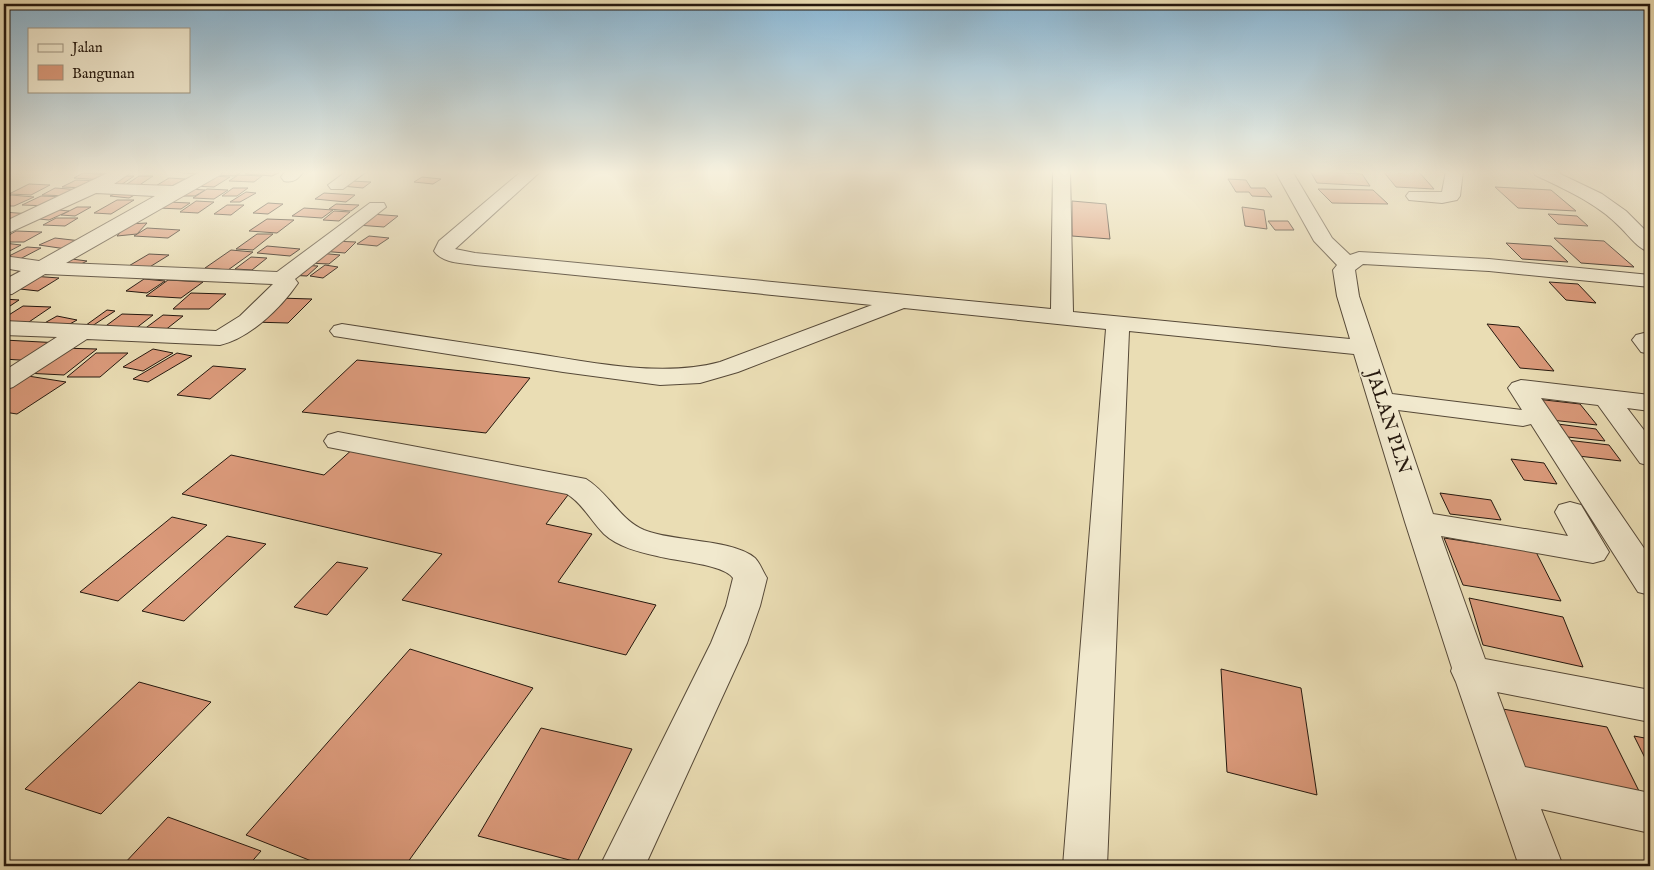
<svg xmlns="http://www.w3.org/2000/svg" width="1654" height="870" viewBox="0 0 1654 870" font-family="'IM FELL English',serif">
	<rect width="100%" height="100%" fill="#eaddb4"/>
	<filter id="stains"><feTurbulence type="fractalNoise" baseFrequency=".004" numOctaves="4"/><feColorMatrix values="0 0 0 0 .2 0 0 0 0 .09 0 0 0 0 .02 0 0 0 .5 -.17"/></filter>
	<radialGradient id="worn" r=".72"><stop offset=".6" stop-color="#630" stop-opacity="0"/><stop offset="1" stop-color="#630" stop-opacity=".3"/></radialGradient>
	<g fill="#db9a7b" stroke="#25180e">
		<polygon points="87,171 120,171 114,174 84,172"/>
		<polygon points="169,171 201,171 194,174"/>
		<polygon points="221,171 243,171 235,176 214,175"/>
		<polygon points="252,171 282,171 272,176 245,174"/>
		<polygon points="1310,171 1362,174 1370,186 1317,183"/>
		<polygon points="1383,171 1418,171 1434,189 1396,187"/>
		<polygon points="83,173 112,175 103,180 74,178"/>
		<polygon points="238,175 262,176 254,182 229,181"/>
		<polygon points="125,176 134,176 121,185 111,185"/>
		<polygon points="139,176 153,176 138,186 124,186"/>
		<polygon points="210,176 230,177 214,187 193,186"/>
		<polygon points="422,177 441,179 433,184 414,182"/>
		<polygon points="169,178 185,179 165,190 149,190"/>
		<polygon points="1228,179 1246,180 1251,188 1265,188 1272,197 1252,196 1249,192 1236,192"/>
		<polygon points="76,180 101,181 87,188 62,187"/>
		<polygon points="350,181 371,182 363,188 342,186"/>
		<polygon points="29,184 50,185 31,195 9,194"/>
		<polygon points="1495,187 1551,190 1576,211 1518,208"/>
		<polygon points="55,188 83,190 70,196 42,195"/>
		<polygon points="233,188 248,188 237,196 222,196"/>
		<polygon points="189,189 205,190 195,196 176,196"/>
		<polygon points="207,189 228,190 214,199 193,198"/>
		<polygon points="1318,189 1373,190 1388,204 1332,203"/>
		<polygon points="121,191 140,192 129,198 110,196"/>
		<polygon points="246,192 256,193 240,202 230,202"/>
		<polygon points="324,193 355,195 346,202 315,199"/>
		<polygon points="11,195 34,197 14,206 4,206 4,199"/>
		<polygon points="41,196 67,197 49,206 22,205"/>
		<polygon points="117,200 134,200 111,214 94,213"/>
		<polygon points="196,201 214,202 198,213 180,212"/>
		<polygon points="1072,201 1106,204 1110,239 1072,236"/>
		<polygon points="168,202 190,203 181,209 158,208"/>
		<polygon points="268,203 283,204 268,214 253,213"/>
		<polygon points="336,204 359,205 351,211 329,209"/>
		<polygon points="227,205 244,205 231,215 214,214"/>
		<polygon points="77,207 91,207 75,216 61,215"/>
		<polygon points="1242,207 1264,210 1267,229 1245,226"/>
		<polygon points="304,208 333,210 322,218 292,216"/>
		<polygon points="49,209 69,211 49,220 29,218"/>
		<polygon points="334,211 350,212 339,221 323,220"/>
		<polygon points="4,212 30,214 18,220 4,219"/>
		<polygon points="371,214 398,216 384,227 357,225"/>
		<polygon points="1548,214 1577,216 1588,226 1558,224"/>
		<polygon points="56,218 78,218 65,226 43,225"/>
		<polygon points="267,219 294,220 277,233 249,231"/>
		<polygon points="1268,221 1288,221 1294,230 1275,230"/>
		<polygon points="147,223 137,234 117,236 127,224"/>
		<polygon points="147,228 180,230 168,238 134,236"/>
		<polygon points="16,231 42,232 24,242 4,242 4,238"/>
		<polygon points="257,234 273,234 253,250 236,249"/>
		<polygon points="369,236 389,238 377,246 357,244"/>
		<polygon points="55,238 81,241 66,249 39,245"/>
		<polygon points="1554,238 1604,241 1634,267 1581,263"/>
		<polygon points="333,241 356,242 345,253 321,251"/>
		<polygon points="4,243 21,245 4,254"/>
		<polygon points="1506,243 1551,246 1568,262 1522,259"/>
		<polygon points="267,246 300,249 290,256 257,253"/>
		<polygon points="27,247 41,248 20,259 5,258"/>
		<polygon points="231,250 253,252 228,270 205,268"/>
		<polygon points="319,253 340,255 329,264 307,263"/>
		<polygon points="149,254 169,255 148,268 127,267"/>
		<polygon points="251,257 267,258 252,270 235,269"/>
		<polygon points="64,258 87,261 73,268 50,266"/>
		<polygon points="298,265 318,266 307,276 287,275"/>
		<polygon points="325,265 338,267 323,278 310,276"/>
		<polygon points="32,276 59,278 38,291 11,288"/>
		<polygon points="144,279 165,281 147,293 126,291"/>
		<polygon points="168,280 203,282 181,298 146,296"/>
		<polygon points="1549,282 1578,284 1596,303 1566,300"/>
		<polygon points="191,293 226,294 209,309 173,309"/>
		<polygon points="278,298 312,299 288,323 252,322"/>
		<polygon points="4,299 19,300 4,310"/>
		<polygon points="23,306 51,307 26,324 4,324 4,318"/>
		<polygon points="107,310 115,311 89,328 82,328"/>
		<polygon points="122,314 153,315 135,329 103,328"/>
		<polygon points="163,315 183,316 164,331 143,330"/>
		<polygon points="57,316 77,320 61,329 41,325"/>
		<polygon points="1487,324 1519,327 1554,371 1520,368"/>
		<polygon points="4,340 60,343 34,361 4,359"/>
		<polygon points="59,348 97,349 64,375 25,373"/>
		<polygon points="153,349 173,353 143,371 123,367"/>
		<polygon points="96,353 128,353 100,377 67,377"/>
		<polygon points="177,353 192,356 148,382 133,379"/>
		<polygon points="357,360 530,378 486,433 302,412"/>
		<polygon points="213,366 246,369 210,399 177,395"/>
		<polygon points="28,376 66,382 17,414 4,412 4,392"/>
		<polygon points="1536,399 1580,404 1597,425 1551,420"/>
		<polygon points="1550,423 1596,429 1605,441 1558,436"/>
		<polygon points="1558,439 1609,445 1621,461 1570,455"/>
		<polygon points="355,447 571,491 546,524 592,534 558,582 656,605 626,655 402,600 442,554 182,494 231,455 324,475"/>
		<polygon points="1511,459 1544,463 1557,484 1524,480"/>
		<polygon points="1440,493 1491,500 1501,520 1450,514"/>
		<polygon points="172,517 207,525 118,601 80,592"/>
		<polygon points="227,536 266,544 184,621 142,611"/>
		<polygon points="1444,538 1536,552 1561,601 1463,585"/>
		<polygon points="337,562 368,568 327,615 294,607"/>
		<polygon points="1469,598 1563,617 1583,667 1483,645"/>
		<polygon points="410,649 533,688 405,866 324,866 246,835"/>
		<polygon points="1221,669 1301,688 1317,795 1227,772"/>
		<polygon points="139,682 211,702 101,814 25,789"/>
		<polygon points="1497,708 1607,727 1643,799 1525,777"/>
		<polygon points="541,728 632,749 577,862 478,836"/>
		<polygon points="1634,736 1650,739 1650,768"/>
		<polygon points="168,817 261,851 248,866 122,866"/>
	</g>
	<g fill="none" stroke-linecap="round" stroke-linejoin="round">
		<defs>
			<g id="minor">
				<path d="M112 171H133L114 184 173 186 202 171H223L220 175 66 263 277 272 370 203H384L386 207 295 279 298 283C281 308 250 338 220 345L87 339 13 387 4 390V371L57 337 4 335V321L216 331 240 316 273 284 45 274 12 294 4 295V280L21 271 4 268V256L39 261 155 196 96 193 4 235V222Z"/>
				<path d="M286 171H304C298 179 294 183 284 181L281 177Z"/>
				<polygon points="347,171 367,171 343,189 331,189 328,185"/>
				<path d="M522 171H541L455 249 475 253 1051 309 1053 171H1070L1073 312 1350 339 1337 296 1333 270 1337 265 1314 241 1275 171H1292L1332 238 1350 255 1359 252 1489 259 1650 275V287L1489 271 1363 264 1355 270 1359 296 1392 394 1522 410 1508 388 1512 383 1521 380 1650 395V411L1627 408 1650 438V466L1640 463 1598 405 1541 398 1650 557V595L1638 592 1531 424 1523 426 1398 410 1433 514 1568 536 1555 512 1559 505 1570 502 1581 505 1609 552 1604 560 1593 563 1441 536 1485 659 1650 690V722L1497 692 1525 767 1650 793V833L1541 809 1563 866H1519L1456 682 1451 671 1452 668 1405 522 1354 354 1129 331 1107 866H1063L1106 329 904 308 738 372 700 383 660 385 563 372 334 336 330 331 334 326 342 324C405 334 468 343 531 353 591 362 661 378 720 362L872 305 475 265C461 263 442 263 434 251L439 241Z"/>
				<polygon points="1446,171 1463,171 1460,196 1457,200 1442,203 1409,200 1406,196 1409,192 1442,192"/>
				<path d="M1533 171H1554L1602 194 1626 211 1650 235V252C1638 249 1630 237 1621 228 1597 203 1566 190 1535 175Z"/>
				<polygon points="1644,333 1650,334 1650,354 1641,352 1632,340 1636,335"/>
				<path d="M338 432 586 479C609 493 619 519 644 530 673 542 733 539 755 558 760 563 763 572 767 578L760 606 747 643 645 866H600L711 643 726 606 733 578C724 564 674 561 657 556 639 552 618 547 604 534 591 521 583 504 567 494L328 447 324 441 328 435Z"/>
			</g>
		</defs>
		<use href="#minor" stroke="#564938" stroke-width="2"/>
		<use href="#minor" fill="#f1e9ce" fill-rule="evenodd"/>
	</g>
	<linearGradient id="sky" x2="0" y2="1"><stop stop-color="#89b6d4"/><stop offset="0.59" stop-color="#f6f0dd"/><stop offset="1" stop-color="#f6f0dd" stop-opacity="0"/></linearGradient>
	<rect width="1654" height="292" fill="url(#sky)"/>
	<g text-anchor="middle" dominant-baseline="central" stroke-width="4" stroke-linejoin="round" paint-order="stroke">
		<g font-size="19" fill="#25180e" stroke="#f1e9ce">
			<text transform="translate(1388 422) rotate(72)">JALAN PLN</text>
		</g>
	</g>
	<rect width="1654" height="870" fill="none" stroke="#eaddb4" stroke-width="20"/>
	<rect x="5" y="5" width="1644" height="860" fill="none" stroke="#25180e" stroke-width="2.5"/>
	<rect x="10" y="10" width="1634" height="850" fill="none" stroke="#25180e"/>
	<rect x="28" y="28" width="162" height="65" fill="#f1e9ce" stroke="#9f9581"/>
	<rect x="38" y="44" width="25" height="8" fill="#f1e9ce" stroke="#9f9581"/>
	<text x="72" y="52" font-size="15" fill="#25180e">Jalan</text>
	<rect x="38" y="65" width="25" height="15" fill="#db9a7b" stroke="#9f9581"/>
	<text x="72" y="78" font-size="15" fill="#25180e">Bangunan</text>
	<rect width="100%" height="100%" filter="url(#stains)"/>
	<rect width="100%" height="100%" fill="url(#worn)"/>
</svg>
